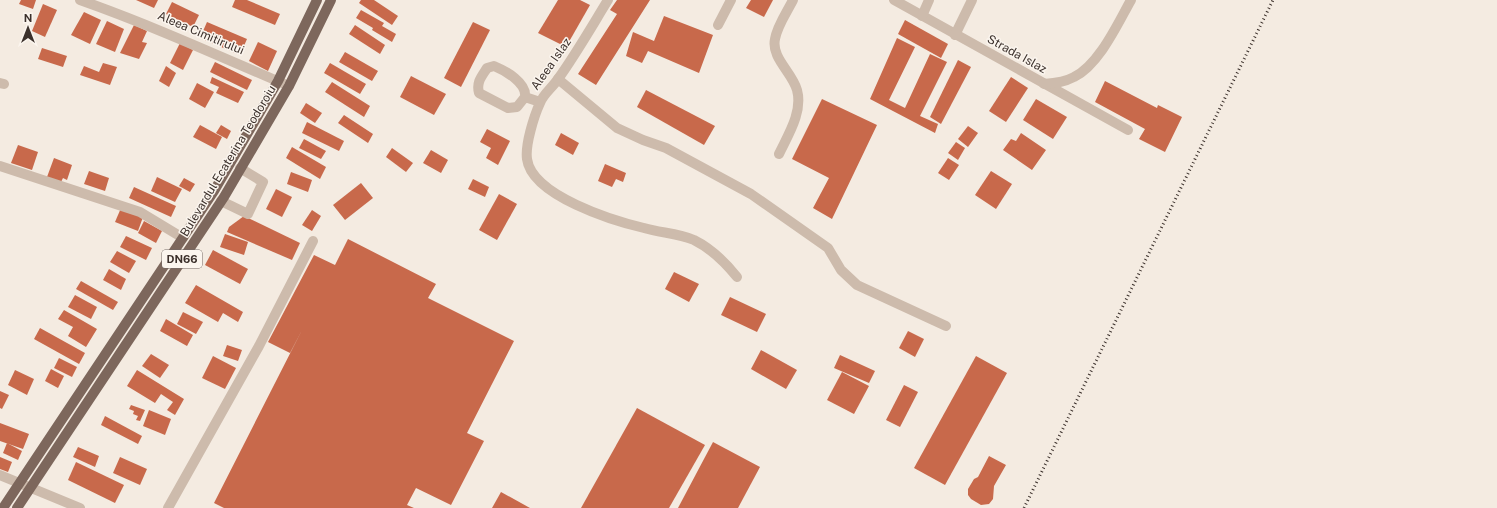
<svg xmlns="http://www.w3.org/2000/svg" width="1497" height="508" viewBox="0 0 1497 508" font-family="'Public Sans',sans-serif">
	<rect width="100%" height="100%" fill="#f4ebe1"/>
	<g fill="#c8694b">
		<polygon points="21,0 36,0 33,9 19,4"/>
		<polygon points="136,0 158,0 154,8"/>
		<polygon points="235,0 247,0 280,14 275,25 232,7"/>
		<polygon points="361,0 374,0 398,16 392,25 359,3"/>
		<polygon points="558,0 580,0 590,5 566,47 538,33"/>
		<polygon points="617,0 650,0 596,85 578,74 617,14 610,10"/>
		<polygon points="751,0 773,0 764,17 746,8"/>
		<polygon points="172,2 199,15 193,27 166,14"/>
		<polygon points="43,4 57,10 45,37 32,31"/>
		<polygon points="361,10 384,23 382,26 396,34 392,42 372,30 373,28 356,18"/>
		<polygon points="84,12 101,20 90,44 71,35"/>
		<polygon points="664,16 713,35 699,73 648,51 642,63 626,56 633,32 654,41"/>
		<polygon points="905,20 948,44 941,58 898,34"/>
		<polygon points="107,21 124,29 115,52 96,44"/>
		<polygon points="207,22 247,39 240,55 200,38"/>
		<polygon points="473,22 490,30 461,87 444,78"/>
		<polygon points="134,25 147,31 142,42 147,43 139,59 120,53"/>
		<polygon points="355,25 385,45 380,54 349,34"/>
		<polygon points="897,38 915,47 889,100 905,108 930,54 947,62 920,116 938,124 935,133 870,99"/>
		<polygon points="258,42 277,51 268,71 249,61"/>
		<polygon points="180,43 193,50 183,70 170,63"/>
		<polygon points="42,48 67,56 63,67 38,59"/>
		<polygon points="345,52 378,71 372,81 339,62"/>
		<polygon points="958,60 971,67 941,124 930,117"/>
		<polygon points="215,62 252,80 247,90 210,72"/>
		<polygon points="103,63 117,67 110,85 80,75 84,66 99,72"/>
		<polygon points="330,63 366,84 360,94 324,73"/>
		<polygon points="166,66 176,73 169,87 159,81"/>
		<polygon points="411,76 446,94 434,115 400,97"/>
		<polygon points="212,77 244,92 238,103 216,93 219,87 210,83"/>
		<polygon points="1011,77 1028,88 1006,122 989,111"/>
		<polygon points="1105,81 1157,108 1158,105 1182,117 1165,152 1139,139 1145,129 1095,102"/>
		<polygon points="332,82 370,106 364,117 325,92"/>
		<polygon points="197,83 214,92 205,108 189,99"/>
		<polygon points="646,90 715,126 704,145 637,107"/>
		<polygon points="822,99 877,125 832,219 813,208 829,178 792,159"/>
		<polygon points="1036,99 1067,117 1053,139 1023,120"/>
		<polygon points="306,103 322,113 315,123 300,113"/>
		<polygon points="344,115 373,134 368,143 338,123"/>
		<polygon points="307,122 344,141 339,151 302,133"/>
		<polygon points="200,125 222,137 216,149 193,137"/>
		<polygon points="221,125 231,131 227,139 216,133"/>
		<polygon points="968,126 978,133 968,147 958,139"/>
		<polygon points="487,129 510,141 498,165 486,158 491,148 480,142"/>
		<polygon points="561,133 579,143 573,155 555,145"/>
		<polygon points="1021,133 1046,150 1032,170 1003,150 1011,139 1016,141"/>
		<polygon points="304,139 326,151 321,159 299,148"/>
		<polygon points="956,142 965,148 958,160 948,153"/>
		<polygon points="18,145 38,152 32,170 11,163"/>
		<polygon points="292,147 326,167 320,179 286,158"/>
		<polygon points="392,148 413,163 406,172 386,157"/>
		<polygon points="431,150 448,160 441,173 423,163"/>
		<polygon points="54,158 72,165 67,180 63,178 61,182 47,177"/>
		<polygon points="948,158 959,165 949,180 938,173"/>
		<polygon points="605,164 626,173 623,182 616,179 612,187 598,181"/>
		<polygon points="89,171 109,178 105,191 84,184"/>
		<polygon points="991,171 1012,184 996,209 975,195"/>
		<polygon points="291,172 312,180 308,192 287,184"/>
		<polygon points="157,177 182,189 175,202 151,191"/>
		<polygon points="184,178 195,184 190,192 179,186"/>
		<polygon points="473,179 489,187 485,197 468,189"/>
		<polygon points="361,183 373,198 345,220 333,205"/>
		<polygon points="134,187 176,206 171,217 129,198"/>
		<polygon points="276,189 292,197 282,217 266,209"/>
		<polygon points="499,194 517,204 497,240 479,230"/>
		<polygon points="121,208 143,217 138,231 115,222"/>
		<polygon points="312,210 321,216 312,231 302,225"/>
		<polygon points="244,216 300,243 292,260 227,232 229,227"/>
		<polygon points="144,221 162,231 156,243 138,233"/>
		<polygon points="225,234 248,242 244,255 220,247"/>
		<polygon points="126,236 152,248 146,260 120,247"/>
		<polygon points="348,239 436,284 428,298 514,341 467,433 484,441 451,505 416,488 407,505 414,508 224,508 214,503 302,330 290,353 268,342 314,255 335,265"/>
		<polygon points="213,250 248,269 240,284 205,265"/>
		<polygon points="117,251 136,261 129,273 110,262"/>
		<polygon points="109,269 126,279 121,290 103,280"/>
		<polygon points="674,272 699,284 689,302 665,289"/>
		<polygon points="81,281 118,302 113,310 76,289"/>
		<polygon points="196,285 243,312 238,322 223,313 218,322 185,303"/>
		<polygon points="75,295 97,307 91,319 68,307"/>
		<polygon points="730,297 766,314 757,332 721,315"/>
		<polygon points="64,310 97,329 86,347 68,336 73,327 58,319"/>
		<polygon points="183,312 203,322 196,334 177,324"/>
		<polygon points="166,319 193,335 187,346 160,331"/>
		<polygon points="40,328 85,353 79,364 34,339"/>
		<polygon points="908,331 924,339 915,357 899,348"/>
		<polygon points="227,345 242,350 238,361 223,356"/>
		<polygon points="761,350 797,370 786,389 751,369"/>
		<polygon points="151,354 169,365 160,378 142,366"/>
		<polygon points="840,355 875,371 869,383 834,368"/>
		<polygon points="213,356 236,368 225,389 202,378"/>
		<polygon points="976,356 1007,373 945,485 914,468"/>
		<polygon points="59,358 77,367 72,377 54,368"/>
		<polygon points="51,369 64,376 58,388 45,381"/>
		<polygon points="15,370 34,379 27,395 8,385"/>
		<polygon points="137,370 184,399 175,415 167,410 173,402 161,394 155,403 127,386"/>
		<polygon points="842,372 869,386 854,414 827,400"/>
		<polygon points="904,385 918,392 900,427 886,420"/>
		<polygon points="0,391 9,395 2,409 0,408"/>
		<polygon points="131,405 145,410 140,421 136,420 138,416 133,414 134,411 129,409"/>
		<polygon points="637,408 705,445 669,508 581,508"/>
		<polygon points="149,410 171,419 165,435 143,426"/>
		<polygon points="105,416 142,436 138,444 101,425"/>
		<polygon points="0,423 29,434 23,449 0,441"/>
		<polygon points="713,442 760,467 738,508 678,508"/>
		<polygon points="7,443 22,451 18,460 3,453"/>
		<polygon points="78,447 99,456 95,467 73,457"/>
		<polygon points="989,456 1006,465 994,486 993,499 989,504 981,505 971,499 968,495 968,489 974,479 978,477"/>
		<polygon points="0,457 12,462 8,472 0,469"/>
		<polygon points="120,457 147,469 140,485 113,473"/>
		<polygon points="76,462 124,485 115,503 68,480"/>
		<polygon points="501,492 530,508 492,508"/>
	</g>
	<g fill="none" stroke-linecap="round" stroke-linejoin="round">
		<g stroke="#cdbbac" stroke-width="10">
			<path d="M80 0C151 25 219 56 289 86"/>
			<path d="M608 0C592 26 576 54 558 79 553 87 543 94 540 103 534 116 525 145 527 159 532 196 614 221 644 228 661 233 678 233 694 240 712 249 725 262 737 277"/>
			<polyline points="894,0 1128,130"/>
			<polyline points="922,16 929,0"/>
			<polyline points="718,25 731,0"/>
			<polyline points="955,35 972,0"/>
			<polyline points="558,79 617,128 643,140 666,148 751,194 828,248 841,270 857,285 946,326"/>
			<polyline points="0,83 4,84"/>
			<path d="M1044 84C1055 83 1065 82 1074 77 1099 65 1118 23 1131 0"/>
			<path d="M525 97 517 107 508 108 479 93C476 82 482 76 487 68L494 66C506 71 527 83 525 97L540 102"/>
			<path d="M779 154C788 135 803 112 797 90 792 72 771 58 775 39 777 26 787 12 793 0"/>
			<polyline points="0,166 140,212 183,238"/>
			<polyline points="221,201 248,214 263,182 240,168"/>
			<polyline points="0,475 80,508"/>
			<polyline points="168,508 259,346 313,241"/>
		</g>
		<g stroke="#7d675c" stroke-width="10">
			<polyline points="3,508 214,191 278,81 317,0"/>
			<polyline points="17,508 224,197 289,86 331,0"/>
		</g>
		<polyline stroke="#3b302b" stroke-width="3" stroke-dasharray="1 3" stroke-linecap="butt" points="1024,508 1273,0"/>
	</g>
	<g text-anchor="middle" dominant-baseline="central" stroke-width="3" stroke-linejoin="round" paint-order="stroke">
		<rect fill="#fbf5ee" stroke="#756b66" stroke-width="1" x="162" y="250" width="40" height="18" rx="3"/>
		<g font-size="11" font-weight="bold" fill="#3b302b">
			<text x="182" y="259">DN66</text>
		</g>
		<g font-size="12" fill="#3b302b" stroke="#fbf5ee">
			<text transform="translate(201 33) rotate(23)">Aleea Cimitirului</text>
			<text transform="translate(1017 54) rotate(29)">Strada Islaz</text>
			<text transform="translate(551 64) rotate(-55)">Aleea Islaz</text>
			<text transform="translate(228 161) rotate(-59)">Bulevardul Ecaterina Teodoroiu</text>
		</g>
	</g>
	<g transform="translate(28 28)" stroke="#fbf5ee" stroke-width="3" paint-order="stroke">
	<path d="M0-3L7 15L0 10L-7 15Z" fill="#3b302b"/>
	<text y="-6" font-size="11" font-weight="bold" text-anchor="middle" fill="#3b302b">N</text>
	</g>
</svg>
